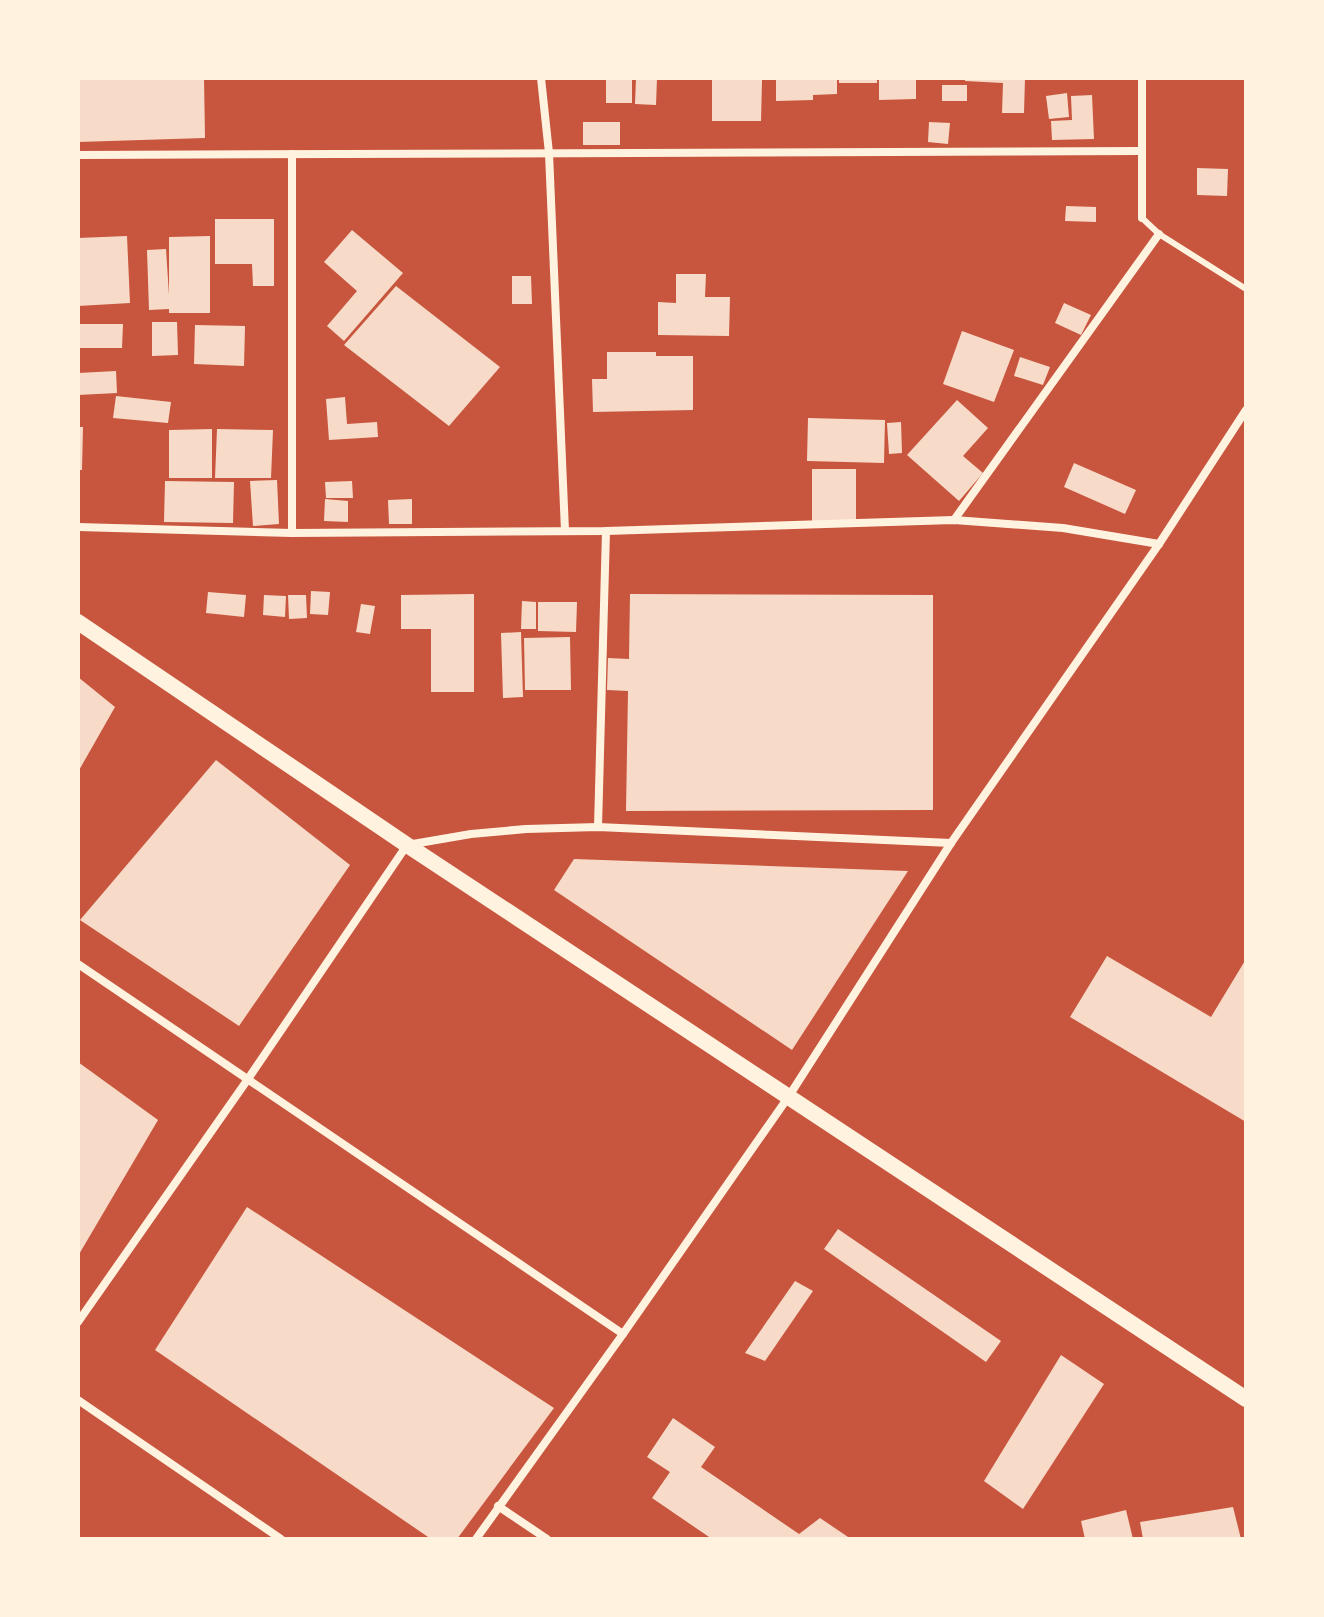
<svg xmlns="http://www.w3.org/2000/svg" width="1324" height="1617" viewBox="0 0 1324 1617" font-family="'Noto Serif',serif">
	<rect width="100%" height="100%" fill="#c8553d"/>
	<g fill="#f7dbc8">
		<polygon points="78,78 204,78 205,138 78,142"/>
		<rect x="606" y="78" width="26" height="25"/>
		<polygon points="636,78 657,78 656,105 635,104"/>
		<polygon points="712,78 762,80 761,121 712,121"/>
		<polygon points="776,78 837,78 837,94 813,95 813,100 776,101"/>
		<rect x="839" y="78" width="38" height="5"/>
		<polygon points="879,78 916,78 916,99 879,100"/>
		<polygon points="965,78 1025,78 1024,113 1002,113 1003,83 965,81"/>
		<rect x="942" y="85" width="25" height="16"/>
		<polygon points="1067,93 1069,117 1049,119 1046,96"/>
		<polygon points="1092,95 1094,139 1052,140 1051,121 1072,120 1071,96"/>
		<rect x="583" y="122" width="37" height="23"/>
		<polygon points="929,122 950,123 948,144 928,142"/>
		<polygon points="1197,168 1228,169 1227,196 1197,195"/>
		<polygon points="1066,206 1096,207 1096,222 1065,221"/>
		<polygon points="215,219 274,219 274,286 253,286 252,264 215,264"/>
		<polygon points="352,230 403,273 344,341 327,326 357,291 324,262"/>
		<polygon points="127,236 130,303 78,306 78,238"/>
		<polygon points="210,236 210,313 169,313 169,309 149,310 147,250 166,249 169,295 169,237"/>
		<polygon points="676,274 706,274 705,297 730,297 729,336 658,335 658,302 676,303"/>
		<polygon points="512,276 531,276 532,304 512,304"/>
		<polygon points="396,286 500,367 449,426 344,345"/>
		<polygon points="1064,303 1091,315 1081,335 1055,323"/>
		<polygon points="152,322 177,322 178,355 152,356"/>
		<polygon points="78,324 123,324 122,348 78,348"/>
		<polygon points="195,325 245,326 244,366 194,364"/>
		<polygon points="962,331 1014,350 994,402 943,384"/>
		<polygon points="607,352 656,352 656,356 693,356 693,410 593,412 592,379 607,379"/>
		<polygon points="1020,357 1050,367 1043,385 1014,376"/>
		<polygon points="116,371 117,393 78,395 78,373"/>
		<polygon points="116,396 171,402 168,423 113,418"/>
		<polygon points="345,397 347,424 377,422 378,437 329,440 326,399"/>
		<polygon points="957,400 988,428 963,456 983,473 959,501 907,455"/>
		<polygon points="808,418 885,420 884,463 807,461"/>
		<polygon points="901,422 902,453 889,454 887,423"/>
		<polygon points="78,427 83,427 82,470 78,470"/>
		<polygon points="212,429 212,478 169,478 169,430"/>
		<polygon points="217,429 273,430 271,478 215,478"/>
		<polygon points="1074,463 1136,490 1125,514 1064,487"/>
		<polygon points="812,469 856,469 856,525 812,524"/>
		<polygon points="277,480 279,524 253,526 250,481"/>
		<polygon points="165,481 234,482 233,523 164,522"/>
		<polygon points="352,481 353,498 326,498 325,482"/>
		<polygon points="325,499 348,501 348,522 324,521"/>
		<polygon points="412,499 412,524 389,524 388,500"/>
		<polygon points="311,591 330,592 328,615 310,614"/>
		<polygon points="208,592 246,595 244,617 206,613"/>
		<polygon points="474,594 474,692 431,692 431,629 401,629 401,595"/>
		<polygon points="630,594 933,595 933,810 626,811 628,691 607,690 608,658 629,659"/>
		<polygon points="264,595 286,596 285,617 263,615"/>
		<polygon points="288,595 306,595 307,618 289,619"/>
		<polygon points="522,601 536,602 536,629 521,629"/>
		<polygon points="538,602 577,602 576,632 538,631"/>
		<polygon points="361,604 375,606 370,634 356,632"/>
		<polygon points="521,632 523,697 503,698 501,633"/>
		<polygon points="570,637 571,690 525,690 524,638"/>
		<polygon points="78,677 115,707 78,772"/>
		<polygon points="216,760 350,865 239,1026 80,920"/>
		<polygon points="574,859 908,871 792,1050 554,890"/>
		<polygon points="1107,956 1211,1017 1246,959 1246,1122 1070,1017"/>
		<polygon points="78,1062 158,1120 78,1256"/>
		<polygon points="247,1207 554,1408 457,1539 431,1539 155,1350"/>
		<polygon points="838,1229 1001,1341 986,1362 824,1249"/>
		<polygon points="795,1281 813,1291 765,1361 745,1353"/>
		<polygon points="1061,1355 1104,1384 1023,1509 984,1481"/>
		<polygon points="673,1418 715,1447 701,1467 799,1534 820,1518 851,1539 712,1539 652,1498 670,1472 647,1457"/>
		<polygon points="1233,1507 1241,1539 1143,1539 1140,1522"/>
		<polygon points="1126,1510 1133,1539 1085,1539 1081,1521"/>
	</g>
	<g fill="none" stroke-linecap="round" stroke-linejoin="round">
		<polyline stroke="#fff3e0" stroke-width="6" points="1142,218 1159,234 1246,289"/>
		<g stroke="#fff3e0" stroke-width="8">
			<polyline points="541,78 549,153 565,531"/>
			<polyline points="292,154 292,533"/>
			<polyline points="78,155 1142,151"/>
			<polyline points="1142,218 1142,78"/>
			<polyline points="954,520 1159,234"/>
			<polyline points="78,527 292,533 606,531 954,520 1063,528 1159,544"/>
			<polyline points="598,827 606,531"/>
			<polyline points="78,964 623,1334"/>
			<polyline points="78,1322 248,1079 407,845 471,834 526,829 598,827 951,843"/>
			<polyline points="78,1400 281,1539"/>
			<polyline points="498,1506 547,1539"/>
			<polyline points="476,1539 623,1334 789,1096 951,843 1159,544 1246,410"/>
		</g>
		<polyline stroke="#fff3e0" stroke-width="16" points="78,622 407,845 1246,1399"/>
	</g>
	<rect width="1324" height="1617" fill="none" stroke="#fff3e0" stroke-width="160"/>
</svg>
